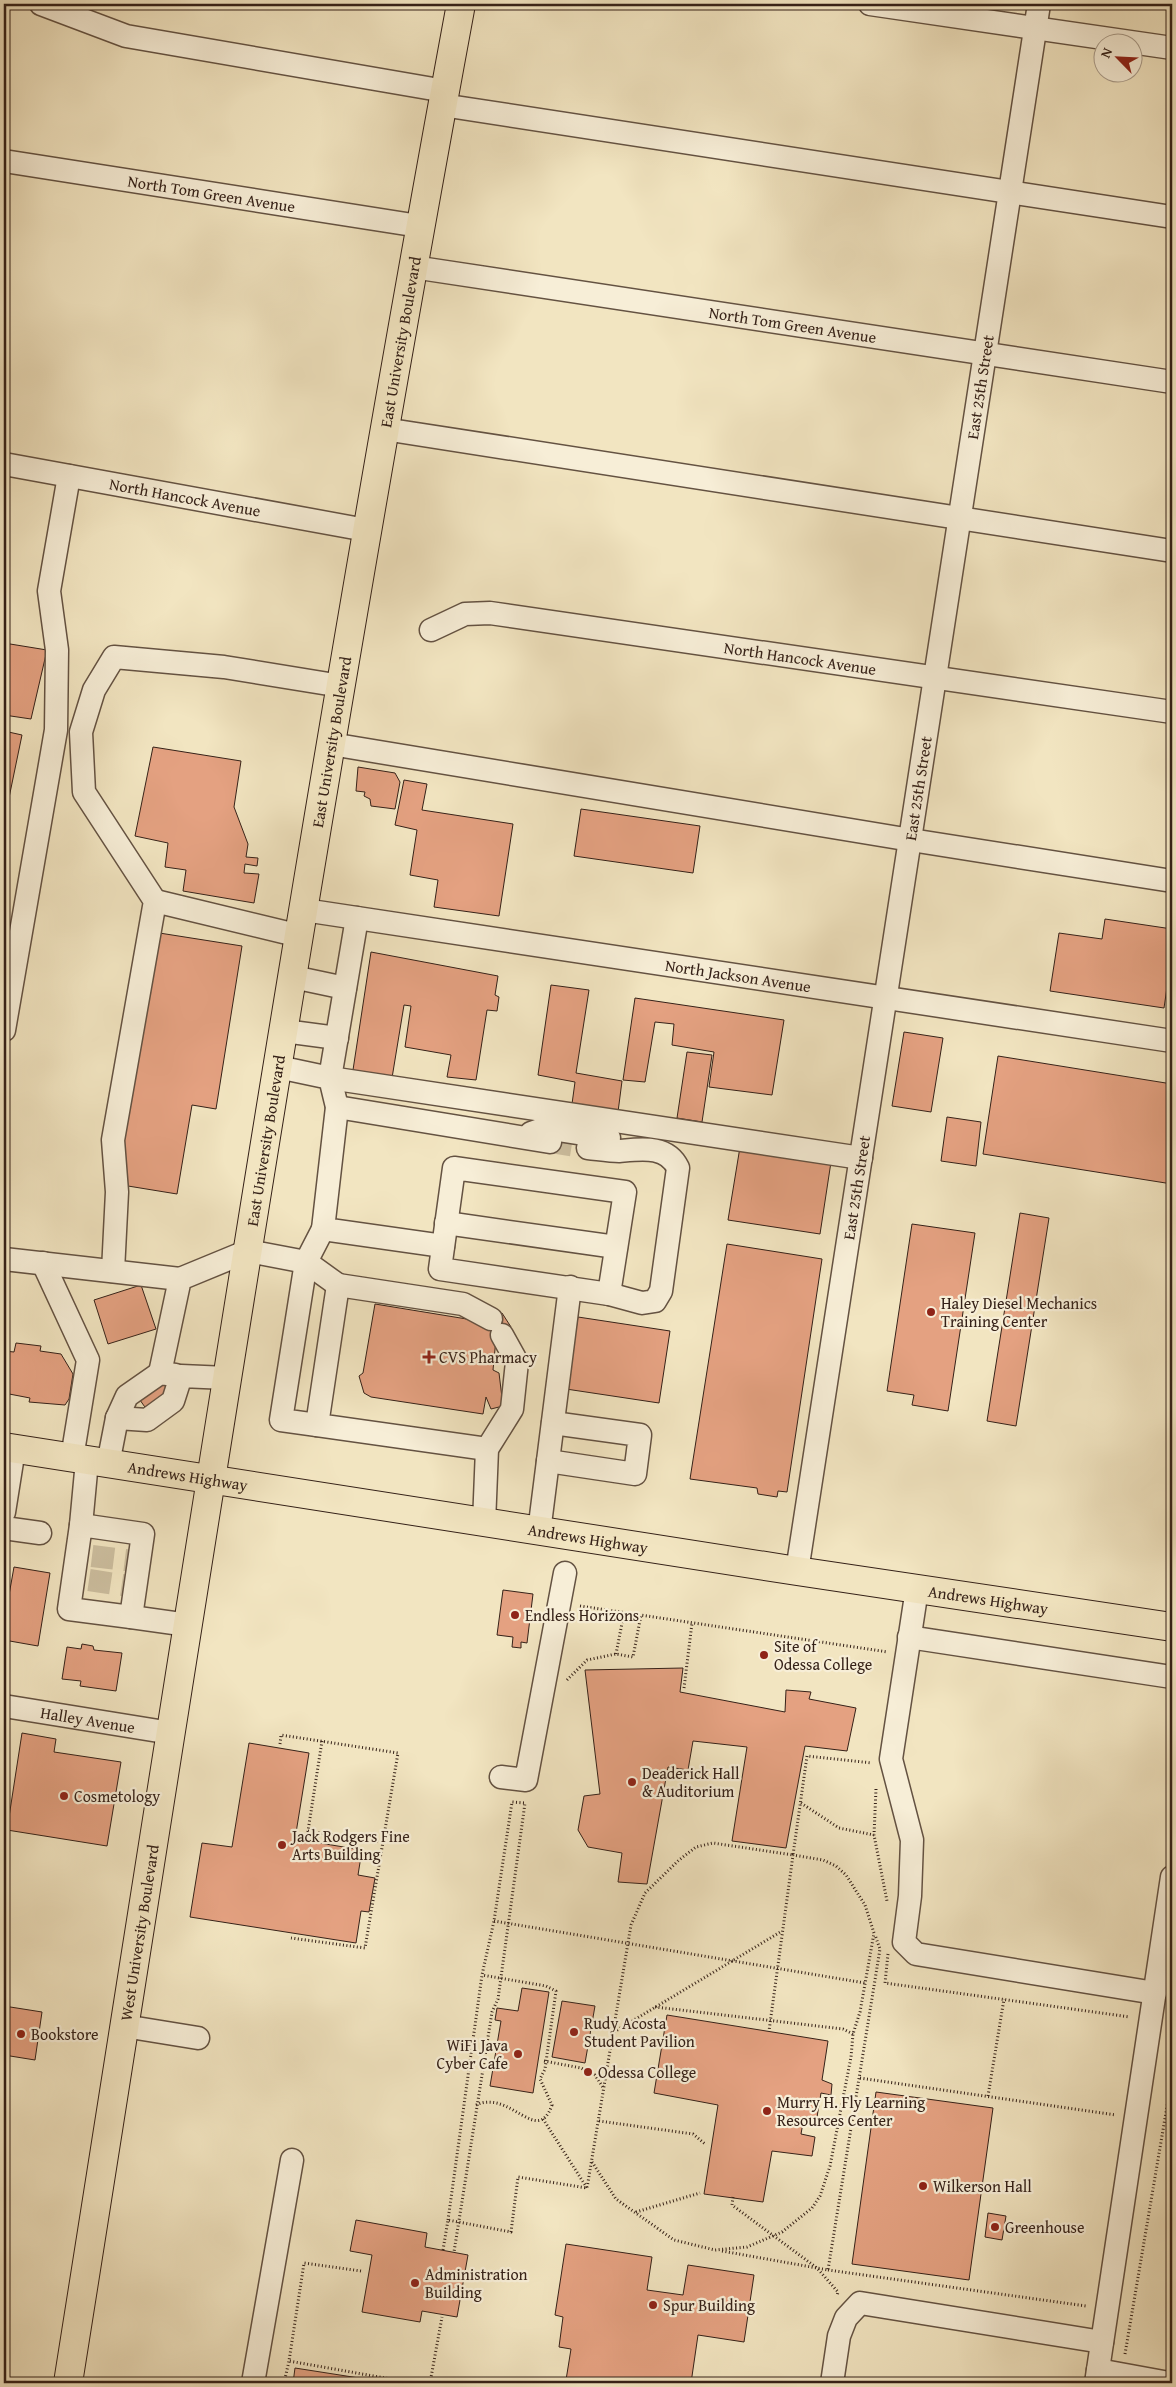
<svg xmlns="http://www.w3.org/2000/svg" width="1176" height="2387" viewBox="0 0 1176 2387" font-family="'Gentium Book Plus',serif">
	<rect width="100%" height="100%" fill="#f2e5c1"/>
	<filter id="stains"><feTurbulence type="fractalNoise" baseFrequency=".004" numOctaves="4"/><feColorMatrix values="0 0 0 0 .2 0 0 0 0 .09 0 0 0 0 .02 0 0 0 .5 -.17"/></filter>
	<radialGradient id="worn" r=".72"><stop offset=".6" stop-color="#630" stop-opacity="0"/><stop offset="1" stop-color="#630" stop-opacity=".3"/></radialGradient>
	<g fill="#e4a181" stroke="#352118">
		<polygon points="4,643 47,650 31,719 4,715"/>
		<polygon points="4,731 22,735 4,822"/>
		<polygon points="153,747 241,761 234,807 248,844 246,857 258,858 257,866 245,864 244,873 259,874 254,903 183,891 186,870 165,867 168,843 135,836"/>
		<polygon points="358,767 395,773 400,782 395,809 371,806 370,799 364,796 365,792 356,791"/>
		<polygon points="404,780 427,784 422,810 513,824 499,916 434,907 438,880 410,875 417,830 395,825"/>
		<polygon points="581,809 700,826 693,873 574,856"/>
		<polygon points="1105,919 1172,929 1172,953 1164,1008 1050,991 1059,933 1102,939"/>
		<polygon points="153,932 242,946 216,1109 192,1105 177,1194 128,1186 120,1136"/>
		<polygon points="371,952 498,976 495,995 499,997 497,1011 487,1010 476,1080 447,1077 451,1055 405,1047 411,1006 404,1005 392,1078 353,1070"/>
		<polygon points="551,985 589,990 576,1073 622,1081 618,1112 572,1104 575,1082 538,1075"/>
		<polygon points="635,998 784,1020 772,1095 709,1087 714,1052 672,1045 674,1024 655,1022 645,1082 623,1080"/>
		<polygon points="904,1032 943,1038 931,1112 892,1106"/>
		<polygon points="687,1052 712,1055 702,1122 677,1118"/>
		<polygon points="998,1056 1172,1084 1172,1184 983,1154"/>
		<polygon points="947,1117 981,1122 976,1166 941,1161"/>
		<polygon points="740,1147 831,1162 820,1234 728,1220"/>
		<polygon points="1020,1213 1049,1218 1016,1426 987,1421"/>
		<polygon points="912,1224 975,1233 948,1411 912,1405 914,1395 887,1391"/>
		<polygon points="727,1244 822,1259 787,1492 778,1491 777,1497 758,1494 757,1488 690,1479"/>
		<polygon points="141,1285 156,1329 108,1344 94,1300"/>
		<polygon points="375,1304 485,1322 502,1313 511,1327 496,1339 493,1370 499,1373 503,1406 491,1409 486,1397 483,1414 371,1397 364,1393 359,1376 363,1373"/>
		<polygon points="578,1317 670,1331 659,1403 566,1389"/>
		<polygon points="16,1343 41,1346 40,1351 61,1354 73,1374 69,1399 65,1405 29,1402 30,1398 4,1393 4,1351 14,1352"/>
		<polygon points="158,1376 171,1393 147,1410 135,1393"/>
		<polygon points="14,1567 50,1573 38,1646 4,1640 4,1623"/>
		<polygon points="503,1590 533,1594 527,1643 521,1642 521,1648 512,1647 513,1637 497,1635"/>
		<polygon points="82,1644 93,1646 94,1650 122,1653 116,1691 80,1686 81,1681 62,1679 67,1647 81,1649"/>
		<polygon points="683,1668 680,1692 785,1712 786,1690 811,1692 809,1699 856,1708 847,1751 805,1746 786,1848 732,1841 747,1747 693,1741 688,1770 668,1767 647,1884 618,1882 622,1853 588,1847 578,1830 584,1796 600,1794 585,1670"/>
		<polygon points="22,1733 56,1739 54,1752 121,1762 107,1846 7,1830"/>
		<polygon points="249,1743 309,1753 295,1839 362,1850 358,1875 375,1878 369,1912 361,1911 356,1943 190,1917 202,1843 232,1847"/>
		<polygon points="522,1988 549,1992 533,2093 490,2086 501,2021 495,2020 497,2008 518,2011"/>
		<polygon points="562,2001 595,2006 585,2063 552,2057"/>
		<polygon points="4,2006 42,2012 35,2060 4,2055"/>
		<polygon points="667,2015 828,2041 822,2080 832,2084 831,2095 821,2093 817,2117 804,2117 801,2134 815,2137 812,2156 772,2151 763,2202 704,2194 718,2105 654,2093"/>
		<polygon points="876,2092 993,2108 969,2280 852,2264"/>
		<polygon points="988,2213 1006,2216 1002,2240 985,2237"/>
		<polygon points="356,2220 427,2233 425,2247 468,2255 457,2317 422,2311 420,2322 362,2312 372,2255 350,2251"/>
		<polygon points="566,2244 652,2257 647,2290 683,2295 688,2265 754,2275 744,2342 698,2335 691,2383 649,2379 648,2383 589,2383 566,2380 571,2349 559,2347 563,2317 555,2315"/>
		<polygon points="295,2368 391,2383 293,2383"/>
	</g>
	<g fill="none" stroke-linecap="round" stroke-linejoin="round">
		<g stroke="#ccbe9f" stroke-width="22" stroke-dasharray="22 11" stroke-linecap="butt">
			<polyline points="550,1142 588,1148"/>
			<polyline points="92,1556 133,1561"/>
			<polyline points="89,1580 129,1586"/>
		</g>
		<defs>
			<g id="minor">
				<polyline points="41,4 126,36 445,91"/>
				<polyline points="870,4 1172,48"/>
				<polyline points="442,105 1172,217"/>
				<path id="s1" d="M4 161 419 226"/>
				<path id="s2" d="M413 267 1172 382"/>
				<polyline points="384,429 1172,551"/>
				<path id="s3" d="M4 464 366 530"/>
				<path id="s4" d="M431 630 465 614 490 613 1172 712"/>
				<polyline points="331,744 911,840 1172,881"/>
				<polyline points="155,901 300,936"/>
				<path id="s5" d="M304 910 1172 1041"/>
				<polyline points="357,918 330,1078 861,1158"/>
				<polyline points="293,977 345,988"/>
				<polyline points="4,1030 56,730 57,650 49,591 69,476"/>
				<polyline points="284,1031 337,1038"/>
				<polyline points="278,1067 330,1078 337,1107 323,1229 443,1246"/>
				<polyline points="337,1107 550,1142"/>
				<polyline points="531,1133 545,1128 609,1138"/>
				<path d="M588 1148C598 1149 609 1151 619 1151 642 1149 667 1145 678 1168L661 1291 655 1301 642 1303 609 1294"/>
				<polygon points="454,1168 625,1192 609,1294 440,1269"/>
				<polyline points="446,1223 616,1247"/>
				<polyline points="4,1259 180,1279"/>
				<polyline points="43,1263 88,1360 72,1458"/>
				<polyline points="113,1271 117,1192 113,1140 155,901 84,792 81,732 94,690 114,657 224,667 341,686"/>
				<polyline points="160,1373 180,1279 248,1251 306,1262 338,1285"/>
				<polyline points="117,1418 147,1420 173,1401 181,1376 227,1378"/>
				<polyline points="317,1425 281,1420 306,1262 323,1229"/>
				<polyline points="487,1449 317,1425 338,1285 463,1304 491,1319"/>
				<polyline points="548,1461 635,1474 640,1435 553,1423"/>
				<polyline points="108,1464 117,1418 127,1396 160,1373 175,1375"/>
				<polyline points="4,1512 14,1449"/>
				<polyline points="484,1523 487,1449 512,1409 517,1362 502,1335"/>
				<polygon points="81,1525 143,1534 131,1617 69,1609"/>
				<polyline points="81,1525 87,1461"/>
				<polyline points="4,1528 40,1533"/>
				<polyline points="539,1532 570,1287"/>
				<path id="s6" d="M797 1571 1039 4"/>
				<polyline points="917,1589 891,1759 912,1840 910,1896 904,1942 916,1954 1155,1993"/>
				<polyline points="131,1617 188,1625"/>
				<polyline points="909,1637 1172,1677"/>
				<path id="s7" d="M4 1706 171 1733"/>
				<polyline points="501,1777 526,1780 565,1573"/>
				<polyline points="124,2026 198,2038"/>
				<polyline points="1098,2370 1169,2383"/>
				<polyline points="253,2383 292,2160"/>
				<polyline points="832,2383 839,2336 846,2318 860,2303 1102,2342"/>
				<polyline points="1096,2383 1172,1877"/>
			</g>
			<g id="major">
				<path id="s8" d="M4 1447 797 1571 1172 1627"/>
				<path id="s9" d="M68 2383C194 1589 315 794 461 4"/>
			</g>
		</defs>
		<use href="#minor" stroke="#645242" stroke-width="25"/>
		<use href="#major" stroke="#352118" stroke-width="30"/>
		<g stroke="#352118" stroke-width="3" stroke-dasharray="1 2.5" stroke-linecap="butt">
			<polyline points="580,1606 888,1652"/>
			<polyline points="616,1654 624,1613"/>
			<polyline points="567,1680 587,1660 616,1654 633,1657 641,1615"/>
			<polyline points="684,1688 692,1623"/>
			<polyline points="322,1741 308,1831 383,1842"/>
			<polyline points="280,1744 281,1735 398,1753 365,1948 291,1938"/>
			<polyline points="876,1789 874,1835 887,1901"/>
			<polyline points="801,1803 839,1828 874,1835"/>
			<polyline points="494,1921 865,1983"/>
			<polyline points="888,1954 885,1983 1130,2017"/>
			<polyline points="655,2007 843,2029 853,2034"/>
			<polyline points="614,2032 782,1931"/>
			<polyline points="544,2061 581,2068 595,2075 604,2089"/>
			<polyline points="860,2078 1116,2115"/>
			<polyline points="988,2096 1004,1999"/>
			<path d="M476 2105C511 2089 537 2147 552 2105L540 2079 545 2069 556 1991 546 1986 482 1975"/>
			<polyline points="543,2119 587,2188"/>
			<polyline points="599,2121 693,2134 705,2144"/>
			<polyline points="592,2162 616,2199 674,2240 715,2250 747,2247 782,2232 812,2208 820,2196 830,2166 851,2057 853,2034 860,2012 874,1933 865,1905 846,1875 836,1866 823,1860 793,1855 769,2031"/>
			<polyline points="733,2197 732,2205 817,2268 838,2292 837,2296"/>
			<polyline points="636,2212 700,2193"/>
			<polyline points="448,2220 482,1975 494,1921 512,1802 525,1803 498,1999 492,2012 454,2252"/>
			<polyline points="443,2250 448,2220 511,2232 518,2177 587,2188 631,1925 645,1893 679,1860 696,1847 713,1843 793,1855 807,1756 872,1763"/>
			<polyline points="722,2251 828,2270 880,1949 875,1935"/>
			<polyline points="828,2270 1086,2306"/>
			<polyline points="361,2271 304,2263 289,2361 413,2383"/>
			<polyline points="1125,2354 1172,2077"/>
			<polyline points="284,2383 289,2361"/>
			<polyline points="430,2383 442,2317"/>
		</g>
		<use href="#minor" stroke="#f7eed7" stroke-width="22"/>
		<use href="#major" stroke="#f2e5c1" stroke-width="28"/>
	</g>
	<g fill="#8f2418" stroke="#f7eed7" stroke-width="2">
		<circle cx="931" cy="1312" r="5"/>
		<path d="M426.5 1349.5h5v5h5v5h-5v5h-5v-5h-5v-5h5z"/>
		<circle cx="515" cy="1615" r="5"/>
		<circle cx="764" cy="1655" r="5"/>
		<circle cx="632" cy="1782" r="5"/>
		<circle cx="64" cy="1796" r="5"/>
		<circle cx="282" cy="1845" r="5"/>
		<circle cx="574" cy="2032" r="5"/>
		<circle cx="21" cy="2034" r="5"/>
		<circle cx="518" cy="2054" r="5"/>
		<circle cx="588" cy="2072" r="5"/>
		<circle cx="767" cy="2111" r="5"/>
		<circle cx="923" cy="2186" r="5"/>
		<circle cx="995" cy="2227" r="5"/>
		<circle cx="415" cy="2283" r="5"/>
		<circle cx="653" cy="2305" r="5"/>
	</g>
	<g text-anchor="middle" dominant-baseline="central" stroke-width="4.5" stroke-linejoin="round" paint-order="stroke">
		<g font-size="16" fill="#352118" stroke="#f7eed7">
			<text stroke="none"><textPath href="#s1" startOffset="210">North Tom Green Avenue</textPath></text>
			<text stroke="none"><textPath href="#s2" startOffset="384">North Tom Green Avenue</textPath></text>
			<text stroke="none"><textPath href="#s9" startOffset="2068">East University Boulevard</textPath></text>
			<text stroke="none"><textPath href="#s6" startOffset="1198">East 25th Street</textPath></text>
			<text stroke="none"><textPath href="#s3" startOffset="184">North Hancock Avenue</textPath></text>
			<text stroke="none"><textPath href="#s4" startOffset="376">North Hancock Avenue</textPath></text>
			<text stroke="none"><textPath href="#s9" startOffset="1662">East University Boulevard</textPath></text>
			<text stroke="none"><textPath href="#s6" startOffset="792">East 25th Street</textPath></text>
			<text stroke="none"><textPath href="#s5" startOffset="439">North Jackson Avenue</textPath></text>
			<text stroke="none"><textPath href="#s9" startOffset="1258">East University Boulevard</textPath></text>
			<text stroke="none"><textPath href="#s6" startOffset="388">East 25th Street</textPath></text>
			<text stroke="none"><textPath href="#s8" startOffset="186">Andrews Highway</textPath></text>
			<text stroke="none"><textPath href="#s8" startOffset="591">Andrews Highway</textPath></text>
			<text stroke="none"><textPath href="#s8" startOffset="996">Andrews Highway</textPath></text>
			<text stroke="none"><textPath href="#s7" startOffset="85">Halley Avenue</textPath></text>
			<text stroke="none"><textPath href="#s9" startOffset="456">West University Boulevard</textPath></text>
		</g>
		<g font-size="16" fill="#352118" stroke="#f7eed7" text-anchor="start">
			<text x="941" y="1303">Haley Diesel Mechanics<tspan x="941" dy="18">Training Center</tspan></text>
			<text x="439" y="1357">CVS Pharmacy</text>
			<text x="525" y="1615">Endless Horizons</text>
			<text x="774" y="1646">Site of<tspan x="774" dy="18">Odessa College</tspan></text>
			<text x="642" y="1773">Deaderick Hall<tspan x="642" dy="18">&amp; Auditorium</tspan></text>
			<text x="74" y="1796">Cosmetology</text>
			<text x="292" y="1836">Jack Rodgers Fine<tspan x="292" dy="18">Arts Building</tspan></text>
			<text x="584" y="2023">Rudy Acosta<tspan x="584" dy="18">Student Pavilion</tspan></text>
			<text x="31" y="2034">Bookstore</text>
			<text x="508" y="2045" text-anchor="end">WiFi Java<tspan x="508" dy="18">Cyber Cafe</tspan></text>
			<text x="598" y="2072">Odessa College</text>
			<text x="777" y="2102">Murry H. Fly Learning<tspan x="777" dy="18">Resources Center</tspan></text>
			<text x="933" y="2186">Wilkerson Hall</text>
			<text x="1005" y="2227">Greenhouse</text>
			<text x="425" y="2274">Administration<tspan x="425" dy="18">Building</tspan></text>
			<text x="663" y="2305">Spur Building</text>
		</g>
	</g>
	<rect width="1176" height="2387" fill="none" stroke="#f2e5c1" stroke-width="20"/>
	<rect x="5" y="5" width="1166" height="2377" fill="none" stroke="#352118" stroke-width="2.5"/>
	<rect x="10" y="10" width="1156" height="2367" fill="none" stroke="#352118"/>
	<g transform="translate(1118 58) rotate(294)"><circle r="24" fill="#f7eed7" stroke="#a99c8b"/>
	<path d="M0-4L9 19L0 12L-9 19Z" fill="#8f2418"/>
	<text y="-8" font-size="14" font-weight="bold" text-anchor="middle" fill="#352118">N</text>
	</g>
	<rect width="100%" height="100%" filter="url(#stains)"/>
	<rect width="100%" height="100%" fill="url(#worn)"/>
</svg>
